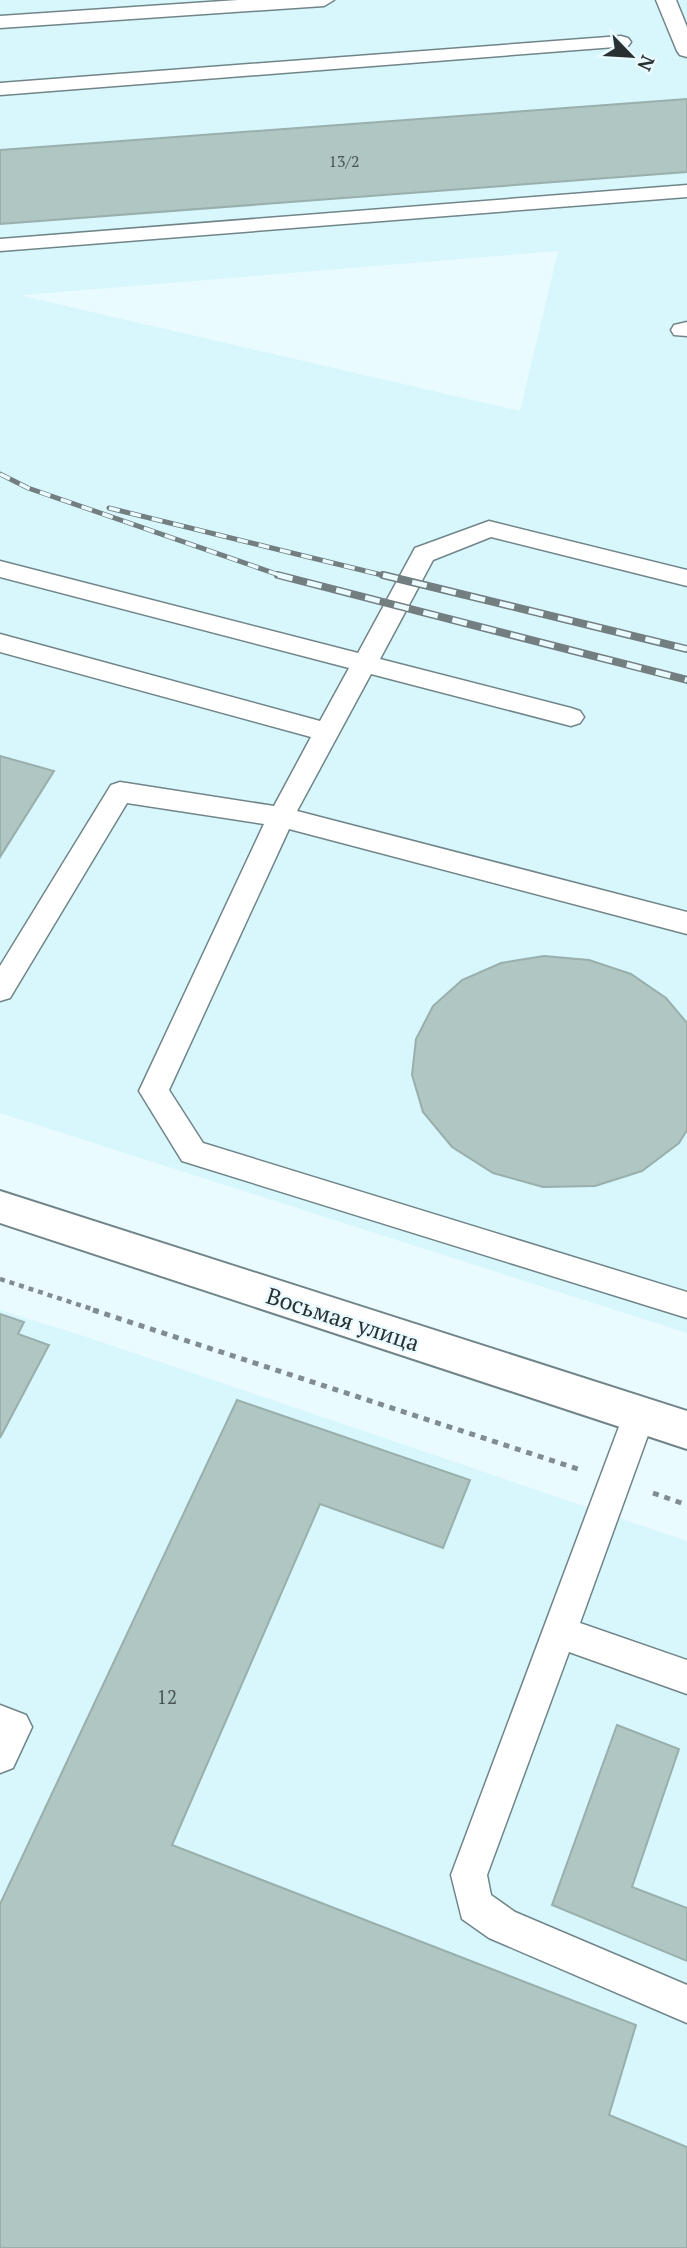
<svg xmlns="http://www.w3.org/2000/svg" width="687" height="2248" viewBox="0 0 687 2248" font-family="'PT Serif',serif">
	<rect width="100%" height="100%" fill="#eafbff"/>
	<g fill="#d7f7fd" fill-rule="evenodd">
		<path d="M0 0H687V1333L0 1113ZM558 251 520 411 23 296 24 295Z"/>
		<polygon points="0,1310 84,1336 687,1541 687,2248 0,2248"/>
	</g>
	<g fill="#b0c6c3" stroke="#99afac" stroke-width="2">
		<polygon points="687,99 687,172 0,224 0,150"/>
		<polygon points="0,756 54,771 0,857"/>
		<polygon points="544,956 589,960 631,974 666,998 687,1023 687,1130 679,1143 642,1171 595,1186 543,1187 493,1173 452,1147 423,1112 412,1075 416,1039 433,1006 462,980 501,963"/>
		<polygon points="0,1314 24,1322 18,1334 49,1345 0,1438"/>
		<polygon points="237,1400 470,1480 443,1548 320,1504 172,1845 636,2025 609,2115 687,2147 687,2248 0,2248 0,1904"/>
		<polygon points="617,1725 679,1749 632,1887 687,1908 687,1961 552,1905"/>
	</g>
	<g fill="none" stroke-linecap="round" stroke-linejoin="round">
		<defs>
			<g id="service">
				<polygon points="238,0 334,0 324,6 0,28 0,16"/>
				<polygon points="656,0 676,0 687,27 687,57 680,55 677,51"/>
				<polygon points="621,36 628,38 631,42 628,46 0,95 0,83"/>
				<polygon points="687,185 687,197 0,251 0,239"/>
				<polygon points="687,322 687,336 674,335 671,330 674,325"/>
				<polygon points="489,521 687,570 687,586 491,537 433,560 380,659 571,708 580,711 584,717 580,723 571,726 371,674 297,811 687,912 687,934 289,829 169,1090 203,1143 687,1292 687,1318 182,1161 139,1091 264,824 127,803 10,998 0,1001 0,966 111,785 120,782 274,806 311,737 0,652 0,634 320,721 349,668 0,577 0,561 358,653 415,548"/>
				<polygon points="639,1402 650,1406 655,1416 580,1623 687,1660 687,1694 569,1652 487,1875 491,1895 515,1912 687,1985 687,2023 489,1938 462,1919 451,1875 623,1416 628,1406"/>
				<polygon points="0,1705 26,1715 32,1727 13,1768 0,1773"/>
			</g>
			<polygon id="tertiary" points="0,1191 687,1411 687,1449 0,1223"/>
		</defs>
		<use href="#service" stroke="#718588" stroke-width="3"/>
		<use href="#tertiary" stroke="#718588" stroke-width="4"/>
		<polyline stroke="#808c8f" stroke-width="4.5" stroke-dasharray="5 5" stroke-linecap="butt" points="0,1279 98,1311"/>
		<g stroke="#808c8f" stroke-width="5" stroke-dasharray="6 6" stroke-linecap="butt">
			<polyline points="93,1310 578,1469"/>
			<polyline points="653,1493 687,1505"/>
		</g>
		<use href="#service" fill="#fff" fill-rule="evenodd"/>
		<use href="#tertiary" fill="#fff" fill-rule="evenodd"/>
		<defs>
			<g id="rail-far1">
				<polyline points="0,474 28,488 285,577"/>
				<polyline points="109,508 390,577"/>
			</g>
			<g id="rail">
				<polyline points="278,575 687,680"/>
				<polyline points="383,575 687,649"/>
			</g>
		</defs>
		<use href="#rail-far1" stroke="#737e81" stroke-width="5"/>
		<use href="#rail" stroke="#737e81" stroke-width="8"/>
		<use href="#rail-far1" stroke="#eafbff" stroke-width="3.5" stroke-dasharray="11" stroke-linecap="butt"/>
		<use href="#rail" stroke="#eafbff" stroke-width="5" stroke-dasharray="15" stroke-linecap="butt"/>
	</g>
	<g text-anchor="middle" dominant-baseline="central" stroke-width="5" stroke-linejoin="round" paint-order="stroke">
		<g font-size="16" fill="#4a5656">
			<text x="344" y="161">13/2</text>
		</g>
		<g font-size="19" fill="#4a5656">
			<text x="167" y="1696">12</text>
		</g>
		<g font-size="23" fill="#283032" stroke="#eafbff">
			<text transform="translate(343 1319) rotate(18)">Восьмая улица</text>
		</g>
	</g>
	<g transform="translate(631 56) rotate(115)" stroke="#eafbff" stroke-width="5" paint-order="stroke">
	<path d="M0-5L12 26L0 18L-12 26Z" fill="#283032"/>
	<text y="-10" font-size="19" font-weight="bold" text-anchor="middle" fill="#283032">N</text>
	</g>
</svg>
